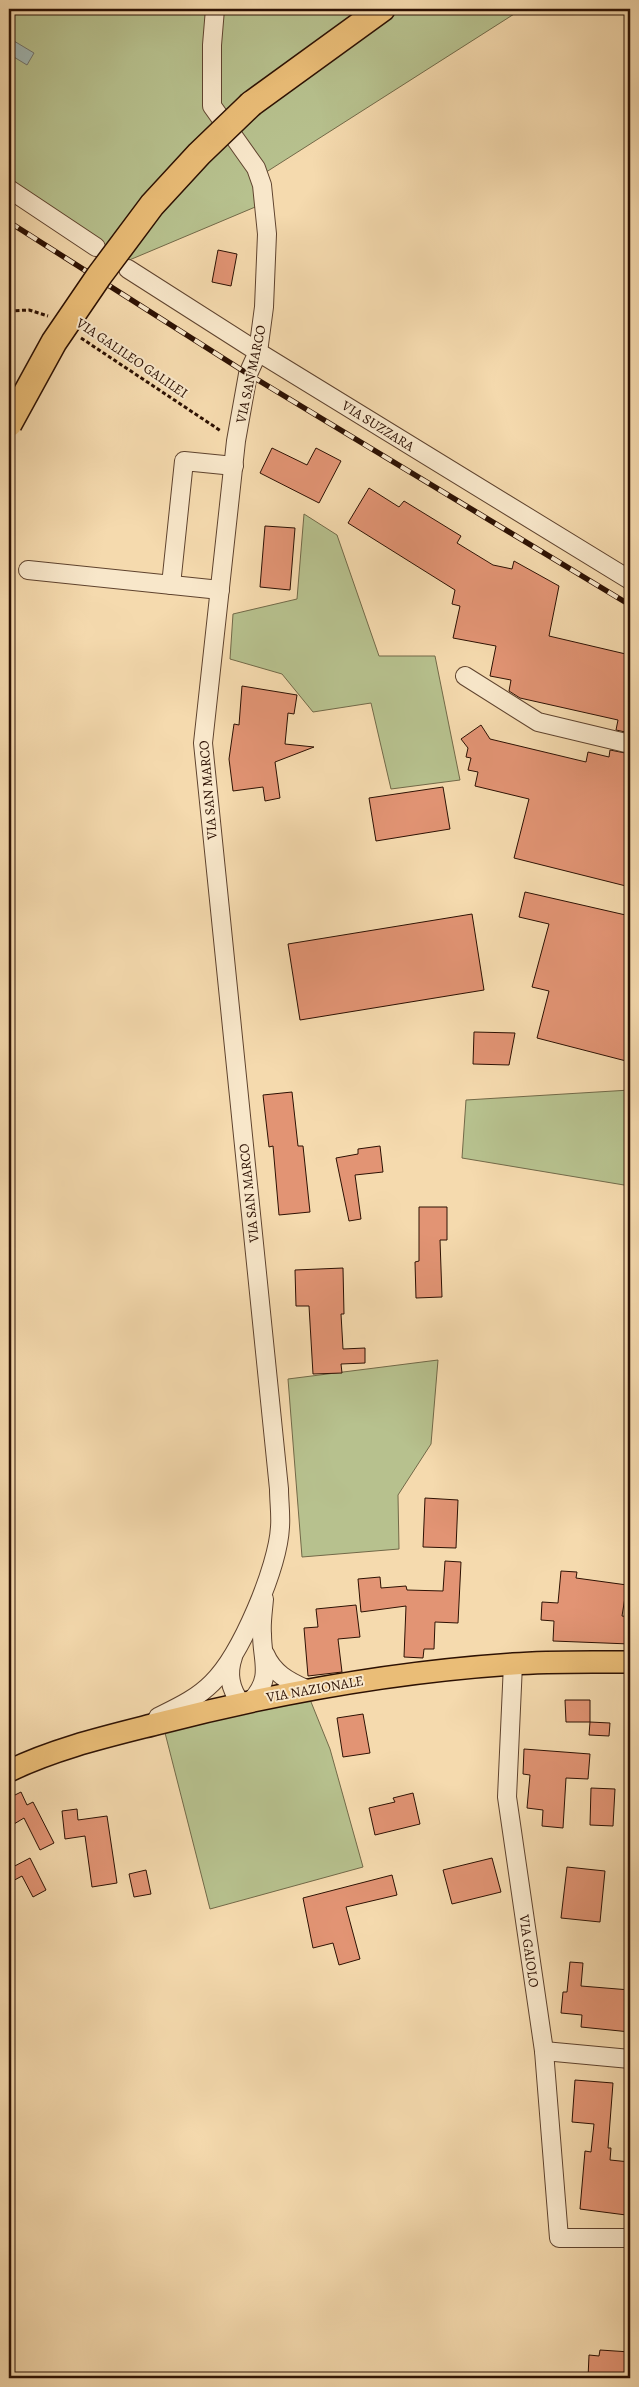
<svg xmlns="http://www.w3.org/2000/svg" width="639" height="2387" viewBox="0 0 639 2387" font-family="Alegreya,serif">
	<rect width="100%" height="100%" fill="#f5daae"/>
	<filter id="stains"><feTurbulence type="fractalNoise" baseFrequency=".004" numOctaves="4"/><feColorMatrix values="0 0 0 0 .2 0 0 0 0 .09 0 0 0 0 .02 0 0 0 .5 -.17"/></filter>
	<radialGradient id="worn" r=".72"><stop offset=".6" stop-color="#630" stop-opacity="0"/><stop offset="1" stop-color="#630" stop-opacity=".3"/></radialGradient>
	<g fill="#b7c18e" stroke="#726948">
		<polygon points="9,9 522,9 260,176 260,205 127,261 9,187"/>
		<polygon points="304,514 337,535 379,656 435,656 460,780 391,789 371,703 313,712 282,674 230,659 233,614 297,599"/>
		<polygon points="630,1090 630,1186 462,1158 466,1100"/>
		<polygon points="438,1360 431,1444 398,1495 399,1549 302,1557 288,1379"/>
		<polygon points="307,1692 330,1749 363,1867 210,1909 163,1725"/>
	</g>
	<polygon fill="#a0b8b5" stroke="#72756e" points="9,38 34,53 27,65 9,54"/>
	<g fill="#e29474" stroke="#2d1103">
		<polygon points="218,250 237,254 231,286 212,282"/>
		<polygon points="272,448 307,465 316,448 341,461 319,503 260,473"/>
		<polygon points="369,488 399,507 404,501 461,536 457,543 493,565 512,569 514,561 559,586 549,636 630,655 630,733 616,730 618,720 520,698 509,691 511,680 490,676 496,646 453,638 460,606 452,604 455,590 348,523"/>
		<polygon points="265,526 295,528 290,590 260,587"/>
		<polygon points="242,686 297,695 294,714 288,713 285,744 314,747 275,762 280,798 265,801 263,787 233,791 229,759 234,724 239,725"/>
		<polygon points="481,725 490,739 586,762 588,752 609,757 610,750 630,754 630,887 514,858 529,799 475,786 478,772 468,770 471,758 466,757 468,748 461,739"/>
		<polygon points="443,787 450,829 376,841 369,798"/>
		<polygon points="525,892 630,916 630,1062 537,1038 549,991 532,987 549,924 519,917"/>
		<polygon points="472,914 484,990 300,1020 288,944"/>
		<polygon points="474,1032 515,1033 509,1065 473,1064"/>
		<polygon points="292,1092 298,1146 303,1146 310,1212 279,1215 273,1146 269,1147 263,1095"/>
		<polygon points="380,1146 383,1172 355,1175 361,1219 349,1221 336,1158 358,1154 358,1149"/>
		<polygon points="419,1207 447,1207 447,1240 440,1240 442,1297 416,1298 415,1262 419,1261"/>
		<polygon points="343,1268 344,1314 341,1314 343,1349 365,1348 365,1363 341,1364 342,1373 313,1374 309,1306 296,1306 295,1270"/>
		<polygon points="425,1498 458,1500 456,1548 423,1547"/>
		<polygon points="445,1561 461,1562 458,1623 435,1622 434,1649 424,1649 423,1658 404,1657 406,1606 361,1612 358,1579 380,1577 381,1588 406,1586 407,1590 443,1591"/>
		<polygon points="561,1571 577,1572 576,1578 627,1585 622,1616 630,1617 630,1644 553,1641 554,1621 541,1620 542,1602 558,1603"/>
		<polygon points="356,1605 360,1637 338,1639 342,1672 308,1676 304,1628 318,1627 316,1609"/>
		<polygon points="565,1700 590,1700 590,1722 566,1722"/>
		<polygon points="363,1714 370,1753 343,1757 337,1718"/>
		<polygon points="590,1722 610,1723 609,1736 589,1735"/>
		<polygon points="524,1749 590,1754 588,1779 566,1778 563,1828 542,1826 543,1810 527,1808 530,1775 523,1774"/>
		<polygon points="591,1788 615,1789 613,1826 590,1825"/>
		<polygon points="21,1792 27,1805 33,1802 54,1843 40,1850 24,1818 9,1827 9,1798"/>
		<polygon points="413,1793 420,1824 375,1835 369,1808 395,1802 393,1798"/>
		<polygon points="77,1809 78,1820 107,1816 117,1883 92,1887 85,1836 65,1839 62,1811"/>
		<polygon points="30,1858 46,1890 33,1897 22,1876 9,1883 9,1869"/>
		<polygon points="492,1858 501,1892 452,1904 443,1870"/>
		<polygon points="567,1867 605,1871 600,1922 561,1918"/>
		<polygon points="146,1870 151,1894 134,1897 129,1874"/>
		<polygon points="392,1875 397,1895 346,1907 360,1959 339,1965 333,1943 313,1948 303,1898"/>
		<polygon points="570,1962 583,1963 581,1986 630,1990 630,2032 581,2027 582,2015 561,2013 563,1992 567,1992"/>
		<polygon points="575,2080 613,2083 608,2148 611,2148 610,2160 630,2162 626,2215 580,2209 585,2151 591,2152 594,2124 572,2122"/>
		<polygon points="600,2350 630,2352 630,2378 588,2378 589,2355 599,2356"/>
	</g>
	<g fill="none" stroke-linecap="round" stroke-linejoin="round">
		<defs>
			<g id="minor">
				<polyline points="9,189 96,247"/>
				<polyline points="128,269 258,352 630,580"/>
				<polyline points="28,570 220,590"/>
				<polyline points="171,585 184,461 234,466"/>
				<polyline points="465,676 538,722 630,744"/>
				<path d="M265 1654C273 1673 288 1681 306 1689"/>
				<path d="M233 1657C227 1674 230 1689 241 1703"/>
				<polyline points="513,1664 507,1797 544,2051 559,2238 630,2238"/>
				<path d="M252 1700C273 1677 262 1661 262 1634 261 1623 263 1611 264 1599"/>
				<path d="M158 1717C178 1707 196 1699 212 1683 241 1655 278 1567 280 1527 281 1515 279 1501 279 1489L203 743 236 441 248 374 258 352 264 307 267 234 262 185 256 168 212 106V45L215 9"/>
				<polyline points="544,2051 630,2059"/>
			</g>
			<path id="major" d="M9 1771C56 1748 109 1736 160 1723 276 1693 394 1672 513 1664 552 1661 591 1662 630 1662"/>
			<polyline id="highway" points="251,104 382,9"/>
		</defs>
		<use href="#minor" stroke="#5f432e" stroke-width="20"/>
		<use href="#major" stroke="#2d1103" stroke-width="24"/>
		<use href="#highway" stroke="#2d1103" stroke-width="28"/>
		<g stroke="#2d1103" stroke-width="3" stroke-dasharray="4 2.5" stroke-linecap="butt">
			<polyline points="9,311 29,310 48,316"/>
			<polyline points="81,338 221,431"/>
		</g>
		<use href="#minor" stroke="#f8e7ca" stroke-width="18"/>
		<use href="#major" stroke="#eabd77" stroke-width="21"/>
		<use href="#highway" stroke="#eabd77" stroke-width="25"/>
		<defs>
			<polyline id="rail" points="9,222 248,374 630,605"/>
		</defs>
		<use href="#rail" stroke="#2d1103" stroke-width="5.5"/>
		<use href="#rail" stroke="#f8e7ca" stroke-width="4" stroke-dasharray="11" stroke-linecap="butt"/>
		<defs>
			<polyline id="highway-bridge" points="9,424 54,342 99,276 152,205 199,154 251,104"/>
		</defs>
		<use href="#highway-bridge" stroke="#2d1103" stroke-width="28" stroke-linecap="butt"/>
		<use href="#highway-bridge" stroke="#eabd77" stroke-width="25"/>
	</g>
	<g text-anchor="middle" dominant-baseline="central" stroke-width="4" stroke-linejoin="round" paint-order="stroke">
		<g font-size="14" fill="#2d1103" stroke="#f8e7ca">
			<text transform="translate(132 358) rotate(34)">VIA GALILEO GALILEI</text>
			<text transform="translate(251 374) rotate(-78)">VIA SAN MARCO</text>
			<text transform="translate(378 426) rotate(32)">VIA SUZZARA</text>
			<text transform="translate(208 790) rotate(-95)">VIA SAN MARCO</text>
			<text transform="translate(249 1193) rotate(-96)">VIA SAN MARCO</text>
			<text transform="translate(315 1689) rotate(-10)">VIA NAZIONALE</text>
			<text transform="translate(529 1951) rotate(82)">VIA GAIOLO</text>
		</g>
	</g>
	<rect width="639" height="2387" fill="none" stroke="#f5daae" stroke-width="30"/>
	<rect x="10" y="10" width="619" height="2367" fill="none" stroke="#2d1103" stroke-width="2.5"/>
	<rect x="15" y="15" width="609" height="2357" fill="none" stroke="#2d1103"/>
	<rect width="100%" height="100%" filter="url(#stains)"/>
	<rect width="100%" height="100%" fill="url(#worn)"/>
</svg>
